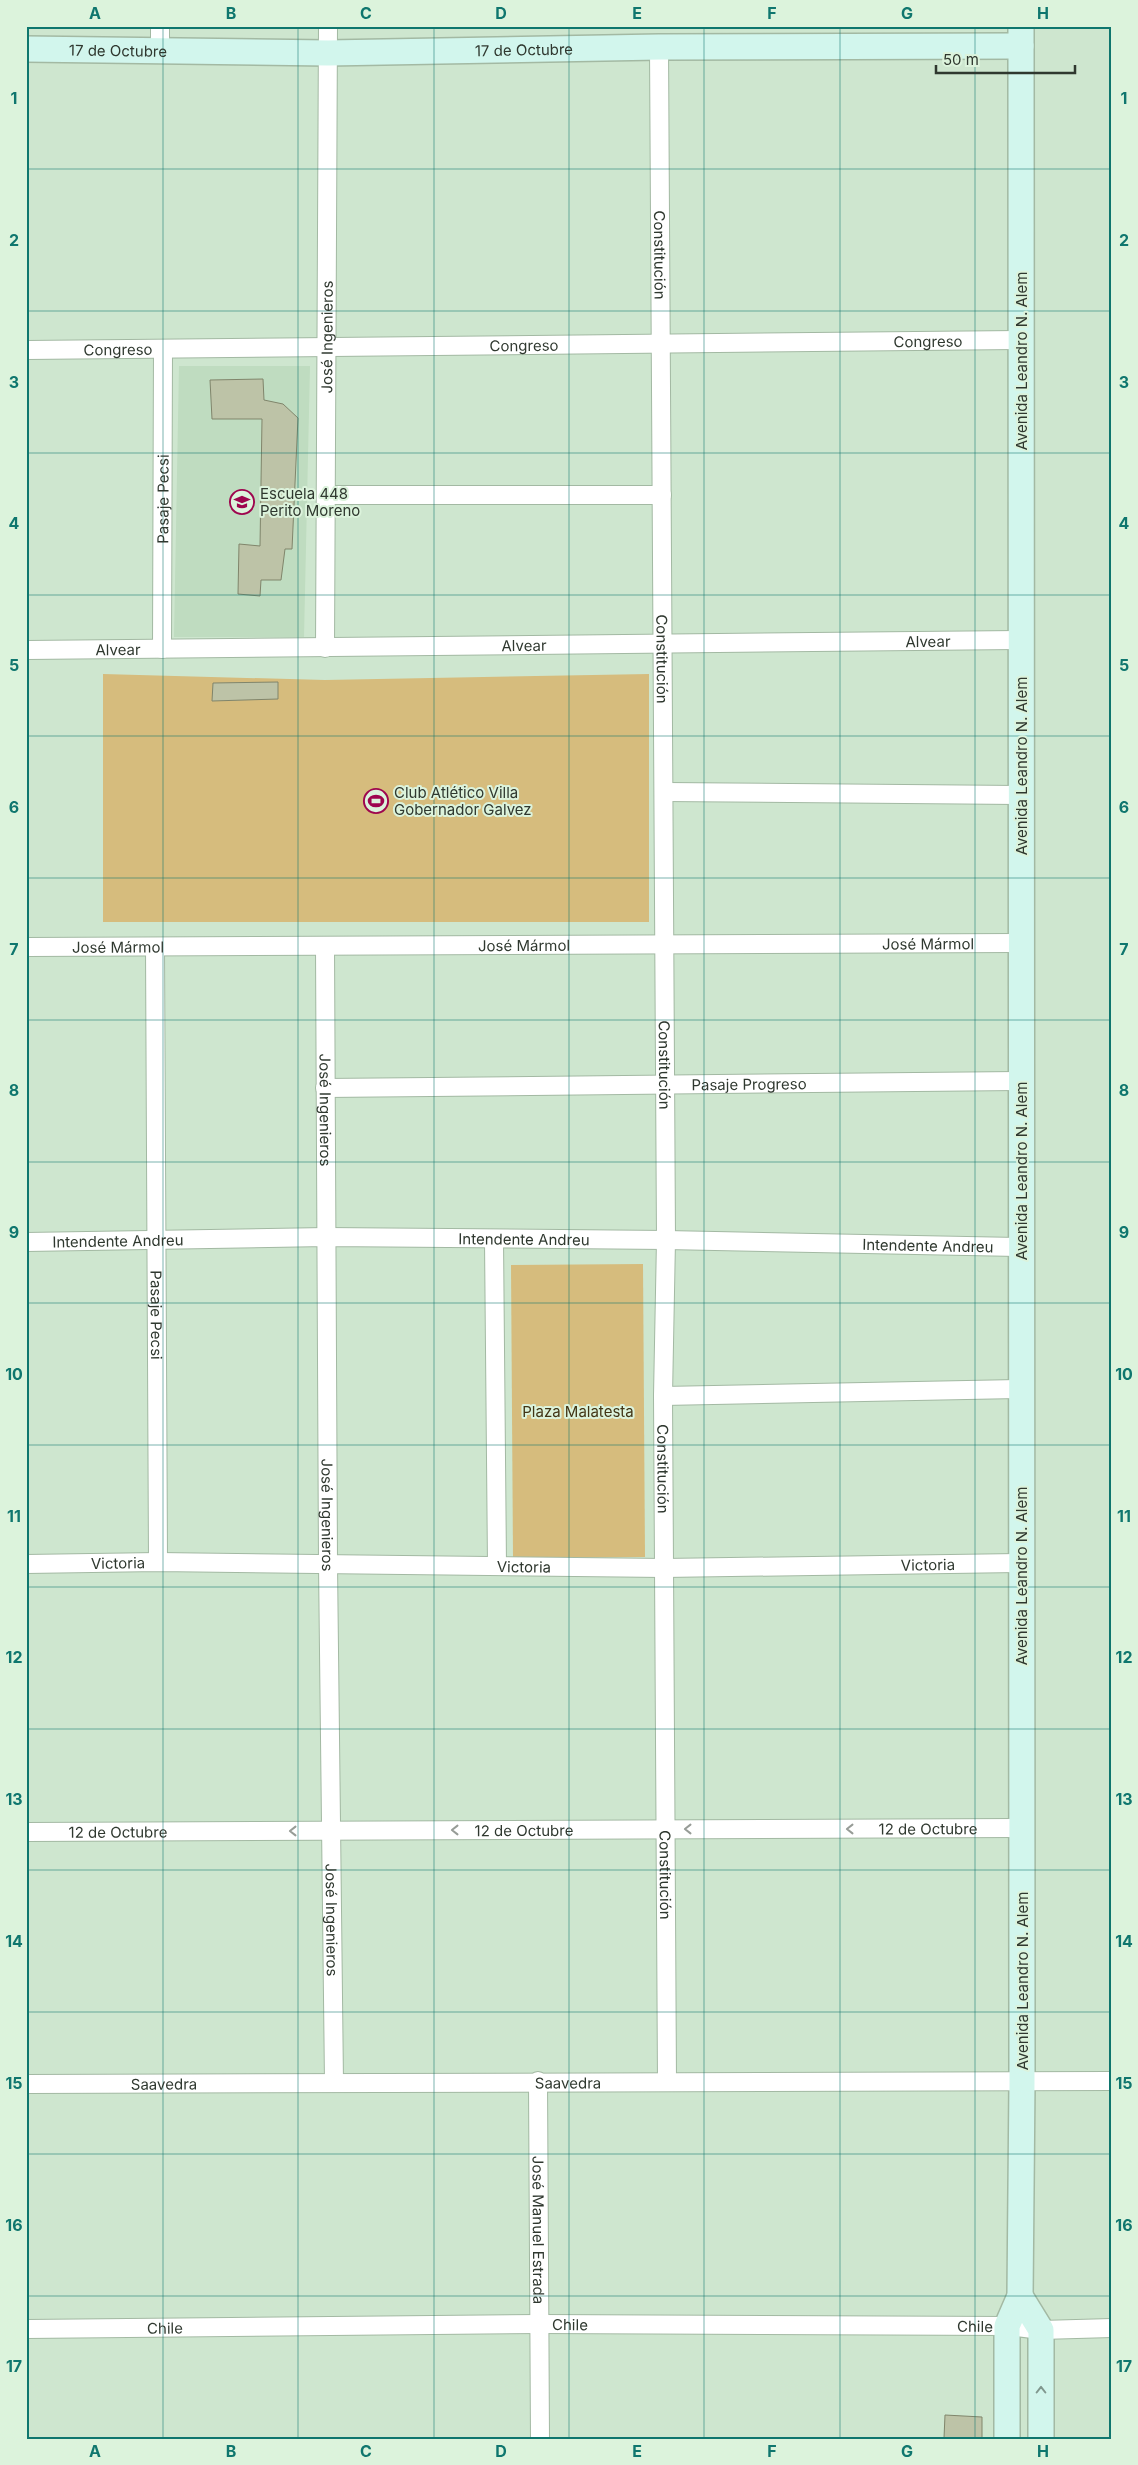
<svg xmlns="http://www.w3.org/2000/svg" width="1138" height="2465" viewBox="0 0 1138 2465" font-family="Inter,sans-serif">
	<rect width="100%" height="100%" fill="#cee6cf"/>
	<polygon fill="#bfdcc0" points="179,366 310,366 304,637 174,637"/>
	<g fill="#d6bc7d">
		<polygon points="103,674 325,680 649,674 649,922 103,922"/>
		<polygon points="643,1264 645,1557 513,1558 511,1265"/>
	</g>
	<g fill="#bdc3a7" stroke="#80856b">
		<polygon points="263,379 264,400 283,404 298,418 292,549 285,549 281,580 261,580 260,596 238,594 239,544 260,546 262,419 212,419 210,380"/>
		<polygon points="278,682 278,699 212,701 213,683"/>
		<polygon points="945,2415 982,2417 982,2439 944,2438"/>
	</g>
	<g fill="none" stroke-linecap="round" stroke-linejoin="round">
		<defs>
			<g id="street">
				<polyline points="160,26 160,49"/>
				<path id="s1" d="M659 47 666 1240 663 1396 667 2082"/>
				<path id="s2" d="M26 350 1021 340"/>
				<polyline points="326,495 662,495"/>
				<path id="s3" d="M325 648 328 26"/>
				<path id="s4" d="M162 649 163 349"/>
				<path id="s5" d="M26 650 1021 640"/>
				<polyline points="664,792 1021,795"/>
				<path id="s6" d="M325 946 328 1564 334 2083"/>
				<path id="s7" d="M26 947 1021 943"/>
				<path id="s8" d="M155 947 158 1562"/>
				<path id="s9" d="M325 1088 1021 1081"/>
				<polyline points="494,1240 497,1566"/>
				<path id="s10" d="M26 1242 326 1237 666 1240 1021 1247"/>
				<polyline points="663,1396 1021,1389"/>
				<path id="s11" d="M26 1564 158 1562 664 1568 1022 1563"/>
				<path id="s12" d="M26 1832 1022 1828"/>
				<path id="s13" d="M538 2081 540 2439"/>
				<path id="s14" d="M26 2084 1112 2081"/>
				<path id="s15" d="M26 2329 540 2324 1007 2326 1041 2330 1112 2328"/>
			</g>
			<g id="secondary">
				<path id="s16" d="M26 49 328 53 659 47 1021 46"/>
				<polyline points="1020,2296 1041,2330 1041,2439"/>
				<polyline points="1007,2439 1007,2326 1020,2296 1022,2082 1021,26"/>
			</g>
		</defs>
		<use href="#street" stroke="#a3b9a3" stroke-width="20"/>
		<use href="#secondary" stroke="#a3b9a3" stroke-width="28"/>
		<use href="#street" stroke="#fff" stroke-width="18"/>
		<use href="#secondary" stroke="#d2f6ed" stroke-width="25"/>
	</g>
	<defs><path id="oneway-chevron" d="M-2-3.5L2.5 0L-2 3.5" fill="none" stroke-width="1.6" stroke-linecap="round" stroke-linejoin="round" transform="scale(1.25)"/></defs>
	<g stroke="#979c97">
		<use href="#oneway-chevron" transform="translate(688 1829) rotate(180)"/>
		<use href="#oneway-chevron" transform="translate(850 1829) rotate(180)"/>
		<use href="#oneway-chevron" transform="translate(455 1830) rotate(180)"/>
		<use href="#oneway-chevron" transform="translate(293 1831) rotate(180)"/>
	</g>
	<use stroke="#80978e" href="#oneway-chevron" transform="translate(1041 2390) rotate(-90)"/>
	<path fill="none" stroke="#0f766e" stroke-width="1" stroke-opacity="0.55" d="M163 26V2439M298 26V2439M434 26V2439M569 26V2439M704 26V2439M840 26V2439M975 26V2439M26 169H1112M26 311H1112M26 453H1112M26 595H1112M26 736H1112M26 878H1112M26 1020H1112M26 1162H1112M26 1303H1112M26 1445H1112M26 1587H1112M26 1729H1112M26 1870H1112M26 2012H1112M26 2154H1112M26 2296H1112"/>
	<defs>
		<symbol id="school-ring" viewBox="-11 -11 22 22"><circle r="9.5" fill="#dcf3dc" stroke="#9e054e" stroke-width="1.5"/><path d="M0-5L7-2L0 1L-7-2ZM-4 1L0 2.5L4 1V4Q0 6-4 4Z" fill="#9e054e"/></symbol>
		<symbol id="stadium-ring" viewBox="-11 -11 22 22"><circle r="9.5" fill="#dcf3dc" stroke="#9e054e" stroke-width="1.5"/><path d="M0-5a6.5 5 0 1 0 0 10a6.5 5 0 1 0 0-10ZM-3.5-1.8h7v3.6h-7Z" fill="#9e054e"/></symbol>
	</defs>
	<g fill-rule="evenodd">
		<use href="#school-ring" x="228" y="488" width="28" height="28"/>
		<use href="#stadium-ring" x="362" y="787" width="28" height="28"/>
	</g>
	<g text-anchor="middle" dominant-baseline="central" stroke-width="4" stroke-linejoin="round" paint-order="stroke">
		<g font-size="15" fill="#2f382f" stroke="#dcf3dc">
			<text stroke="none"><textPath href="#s16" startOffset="92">17 de Octubre</textPath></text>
			<text stroke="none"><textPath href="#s16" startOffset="498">17 de Octubre</textPath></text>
			<text stroke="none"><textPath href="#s1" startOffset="208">Constitución</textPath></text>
			<text stroke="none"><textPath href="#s3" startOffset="311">José Ingenieros</textPath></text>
			<text stroke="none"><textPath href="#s2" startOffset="902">Congreso</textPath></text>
			<text stroke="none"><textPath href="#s2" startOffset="498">Congreso</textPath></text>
			<text stroke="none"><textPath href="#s2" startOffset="92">Congreso</textPath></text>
			<text transform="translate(1021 361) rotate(-90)">Avenida Leandro N. Alem</text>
			<text stroke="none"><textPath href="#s4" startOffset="150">Pasaje Pecsi</textPath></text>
			<text stroke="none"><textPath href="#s5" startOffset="902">Alvear</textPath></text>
			<text stroke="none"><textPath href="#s5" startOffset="498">Alvear</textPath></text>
			<text stroke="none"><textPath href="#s5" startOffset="92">Alvear</textPath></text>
			<text stroke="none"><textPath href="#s1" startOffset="612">Constitución</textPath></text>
			<text transform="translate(1021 766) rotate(-90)">Avenida Leandro N. Alem</text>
			<text stroke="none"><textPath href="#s7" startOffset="902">José Mármol</textPath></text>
			<text stroke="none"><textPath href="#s7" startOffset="498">José Mármol</textPath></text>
			<text stroke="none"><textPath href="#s7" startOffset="92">José Mármol</textPath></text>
			<text stroke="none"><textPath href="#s1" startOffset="1018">Constitución</textPath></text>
			<text stroke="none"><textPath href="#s9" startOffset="424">Pasaje Progreso</textPath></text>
			<text stroke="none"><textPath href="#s6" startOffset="164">José Ingenieros</textPath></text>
			<text transform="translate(1021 1171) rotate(-90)">Avenida Leandro N. Alem</text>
			<text stroke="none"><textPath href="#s10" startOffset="498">Intendente Andreu</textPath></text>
			<text stroke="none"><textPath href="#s10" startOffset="92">Intendente Andreu</textPath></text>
			<text stroke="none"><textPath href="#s10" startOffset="902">Intendente Andreu</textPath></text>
			<text stroke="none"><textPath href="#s8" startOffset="368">Pasaje Pecsi</textPath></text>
			<text stroke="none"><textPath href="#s1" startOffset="1422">Constitución</textPath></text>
			<text stroke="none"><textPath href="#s6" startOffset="569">José Ingenieros</textPath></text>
			<text stroke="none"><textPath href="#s11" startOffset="92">Victoria</textPath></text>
			<text stroke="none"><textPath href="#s11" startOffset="902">Victoria</textPath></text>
			<text stroke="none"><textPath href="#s11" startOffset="498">Victoria</textPath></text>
			<text transform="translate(1021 1576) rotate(-90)">Avenida Leandro N. Alem</text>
			<text stroke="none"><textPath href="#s12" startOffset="902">12 de Octubre</textPath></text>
			<text stroke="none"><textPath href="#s12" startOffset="498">12 de Octubre</textPath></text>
			<text stroke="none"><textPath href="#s12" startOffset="92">12 de Octubre</textPath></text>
			<text stroke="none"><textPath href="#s1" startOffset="1828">Constitución</textPath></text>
			<text stroke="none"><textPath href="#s6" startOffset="974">José Ingenieros</textPath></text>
			<text transform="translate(1022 1981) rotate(-90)">Avenida Leandro N. Alem</text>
			<text stroke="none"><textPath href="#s14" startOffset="542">Saavedra</textPath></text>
			<text stroke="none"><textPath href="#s14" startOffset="138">Saavedra</textPath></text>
			<text stroke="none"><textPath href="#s13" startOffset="149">José Manuel Estrada</textPath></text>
			<text stroke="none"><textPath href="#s15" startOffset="544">Chile</textPath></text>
			<text stroke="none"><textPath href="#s15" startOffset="949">Chile</textPath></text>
			<text stroke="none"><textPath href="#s15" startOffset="139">Chile</textPath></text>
		</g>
		<g font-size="15" fill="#2f382f" stroke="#dcf3dc" text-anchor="start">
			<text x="260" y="493">Escuela 448<tspan x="260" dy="17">Perito Moreno</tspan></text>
			<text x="394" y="792">Club Atlético Villa<tspan x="394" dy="17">Gobernador Galvez</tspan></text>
		</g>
		<g font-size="15" fill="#413414" stroke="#dcf3dc">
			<text x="578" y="1411">Plaza Malatesta</text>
		</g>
	</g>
	<rect width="1138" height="2465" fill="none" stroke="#dcf3dc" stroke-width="55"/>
	<path d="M936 65v8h139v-8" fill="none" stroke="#2f382f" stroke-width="2.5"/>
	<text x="943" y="65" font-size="15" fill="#2f382f" stroke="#dcf3dc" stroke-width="4" paint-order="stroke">50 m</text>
	<rect x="28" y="28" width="1082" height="2410" fill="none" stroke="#0f766e" stroke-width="2"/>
	<g font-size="16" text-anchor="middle" font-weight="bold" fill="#0f766e">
		<text x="95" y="19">A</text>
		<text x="231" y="19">B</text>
		<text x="366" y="19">C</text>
		<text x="501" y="19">D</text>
		<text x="637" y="19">E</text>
		<text x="772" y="19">F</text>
		<text x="907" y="19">G</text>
		<text x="1043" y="19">H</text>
		<text x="14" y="104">1</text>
		<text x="1124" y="104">1</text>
		<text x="14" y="246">2</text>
		<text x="1124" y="246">2</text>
		<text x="14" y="388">3</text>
		<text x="1124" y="388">3</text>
		<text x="14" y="529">4</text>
		<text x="1124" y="529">4</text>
		<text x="14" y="671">5</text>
		<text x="1124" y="671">5</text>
		<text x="14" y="813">6</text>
		<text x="1124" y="813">6</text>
		<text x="14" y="955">7</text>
		<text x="1124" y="955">7</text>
		<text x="14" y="1096">8</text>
		<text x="1124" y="1096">8</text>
		<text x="14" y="1238">9</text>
		<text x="1124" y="1238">9</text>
		<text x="14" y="1380">10</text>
		<text x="1124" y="1380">10</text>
		<text x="14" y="1522">11</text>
		<text x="1124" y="1522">11</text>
		<text x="14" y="1663">12</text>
		<text x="1124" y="1663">12</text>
		<text x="14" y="1805">13</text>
		<text x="1124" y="1805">13</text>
		<text x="14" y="1947">14</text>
		<text x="1124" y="1947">14</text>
		<text x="14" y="2089">15</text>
		<text x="1124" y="2089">15</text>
		<text x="14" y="2231">16</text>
		<text x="1124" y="2231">16</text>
		<text x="14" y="2372">17</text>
		<text x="1124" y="2372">17</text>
		<text x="95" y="2457">A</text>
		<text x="231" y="2457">B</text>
		<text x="366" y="2457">C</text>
		<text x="501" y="2457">D</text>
		<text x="637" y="2457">E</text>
		<text x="772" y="2457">F</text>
		<text x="907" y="2457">G</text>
		<text x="1043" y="2457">H</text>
	</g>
</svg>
